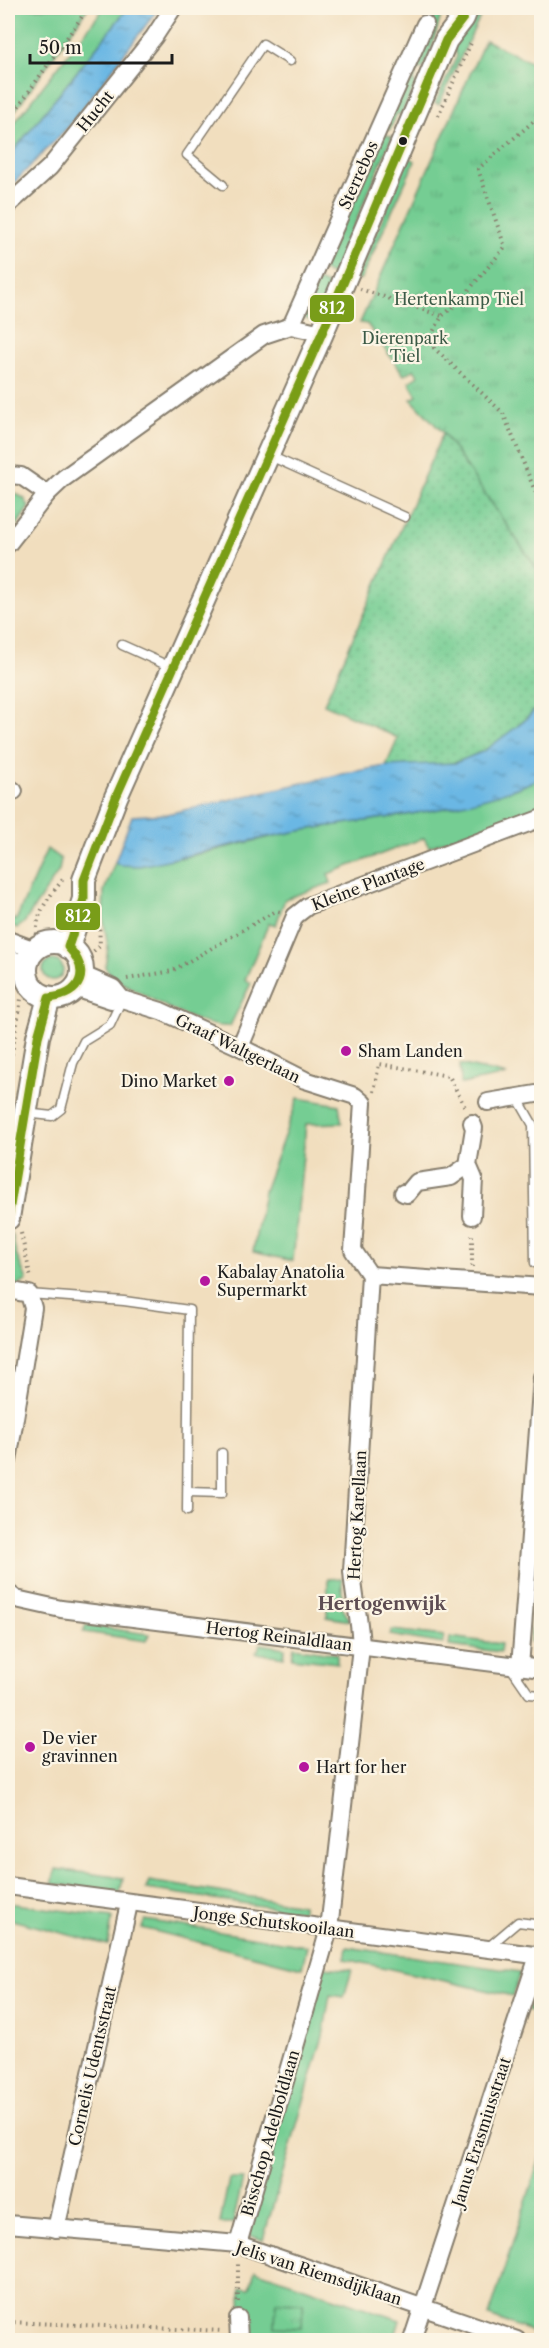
<svg xmlns="http://www.w3.org/2000/svg" width="549" height="2348" viewBox="0 0 549 2348" font-family="'Libre Caslon Text',serif">
	<defs>
		<pattern id="park-tufts" width="24" height="20" patternUnits="userSpaceOnUse" patternTransform="scale(1.5)"><rect width="24" height="20" fill="#74cd93"/><path d="M3 7l-1-3M5 7V3M7 7l1-3M15 17l-1-3M17 17v-4M19 17l1-3" fill="none" stroke="#64af7e"/></pattern>
		<pattern id="garden-dots" width="8" height="8" patternUnits="userSpaceOnUse" patternTransform="scale(1.5)"><rect width="8" height="8" fill="#74cd93"/><path d="M2 2h.1M6 6h.1" fill="none" stroke="#64af7e" stroke-width="1.8" stroke-linecap="round"/></pattern>
		<pattern id="water-ripples" width="26" height="14" patternUnits="userSpaceOnUse" patternTransform="scale(1.5)"><rect width="26" height="14" fill="#6ab7e4"/><path d="M2 4q2-2 4 0t4 0M15 11q2-2 4 0t4 0" fill="none" stroke="#5694b8"/></pattern>
	</defs>
	<rect width="100%" height="100%" fill="#fcf5e5"/>
	<filter id="ink" filterUnits="userSpaceOnUse"><feTurbulence type="fractalNoise" baseFrequency=".0167" numOctaves="2"/><feDisplacementMap in="SourceGraphic" scale="12" xChannelSelector="R" yChannelSelector="G"/><feConvolveMatrix kernelMatrix="1 2 1 2 8 2 1 2 1" color-interpolation-filters="sRGB"/></filter>
	<filter id="wash" filterUnits="userSpaceOnUse"><feTurbulence type="fractalNoise" baseFrequency=".008" numOctaves="4" result="noise"/><feDisplacementMap in="SourceGraphic" scale="24" xChannelSelector="R" yChannelSelector="G"/><feGaussianBlur stdDeviation="1.35" result="paint"/><feColorMatrix in="noise" values="0 0 0 0 0 0 0 0 0 0 0 0 0 0 0 0 0 1.4 0 .05"/><feComposite in="paint" operator="in"/></filter>
	<g filter="url(#wash)">
		<rect width="100%" height="100%" fill="#f1debe"/>
		<g fill="#74cd93" stroke="#487458" stroke-width="1.5">
			<polygon points="8,8 88,8 8,121"/>
			<polygon points="104,8 128,8 8,158 8,131"/>
			<polygon points="435,8 443,8 432,47 423,69 419,68 417,72 410,69"/>
			<polygon points="472,8 484,8 439,104 435,103 457,56 453,46"/>
			<polygon points="408,73 416,76 413,82 416,83 401,115 397,113 390,130 384,128"/>
			<polygon points="382,133 392,137 333,275 321,270"/>
			<polygon points="409,157 415,161 361,279 356,279"/>
			<polygon points="318,281 332,287 319,322 302,318"/>
			<polygon points="8,490 24,498 29,507 8,539"/>
			<path d="M541 778V806L429 847 424 838 328 874 331 883 285 899 276 925 269 923 245 980 251 983 230 1026C199 1030 143 993 115 979L105 967 108 948 103 917 104 891 115 862 120 865C143 862 166 861 189 856 233 847 278 833 323 827 396 816 474 809 541 778Z"/>
			<polygon points="47,849 61,859 59,871 24,923 17,928 8,924 8,918 16,920"/>
			<circle cx="53" cy="970" r="10"/>
			<polygon points="460,1064 507,1075 461,1084"/>
			<polygon points="298,1098 339,1105 342,1123 306,1124 293,1261 253,1252 264,1191"/>
			<polygon points="12,1233 16,1254 27,1280 18,1286 8,1281 8,1256"/>
			<polygon points="342,1578 342,1607 350,1621 327,1617 328,1579"/>
			<polygon points="535,1597 541,1597 541,1644 530,1642"/>
			<polygon points="86,1625 149,1634 146,1641 83,1632"/>
			<polygon points="392,1630 444,1636 443,1644 390,1635"/>
			<polygon points="450,1637 501,1644 500,1652 449,1646"/>
			<polygon points="261,1644 285,1648 284,1657 256,1653"/>
			<polygon points="294,1647 337,1654 337,1663 292,1658"/>
			<polygon points="56,1869 123,1878 120,1893 52,1884"/>
			<polygon points="149,1881 302,1905 302,1912 146,1889"/>
			<polygon points="8,1903 112,1917 108,1945 8,1919"/>
			<polygon points="145,1920 307,1946 302,1968 142,1928"/>
			<polygon points="347,1947 521,1972 513,1996 345,1959"/>
			<polygon points="324,1967 352,1970 344,1997 330,1995 323,2036 263,2240 248,2235"/>
			<polygon points="541,1978 541,2009 538,2015 528,2010"/>
			<polygon points="541,2155 541,2335 489,2316"/>
			<polygon points="229,2179 243,2179 233,2223 220,2223"/>
			<polygon points="255,2270 400,2320 396,2333 405,2336 404,2340 391,2340 391,2337 242,2340 241,2288 250,2288"/>
		</g>
		<g fill="url(#park-tufts)" stroke="#487458" stroke-width="1.5">
			<polygon points="485,40 541,67 541,575 443,433 411,399 417,396 409,382 418,376 414,369 404,375 367,324 360,323"/>
			<polygon points="276,2302 303,2303 302,2328 275,2327"/>
		</g>
		<path fill="url(#garden-dots)" stroke="#487458" stroke-width="1.5" d="M443 433 541 575V704C518 728 490 753 456 762 438 767 406 765 386 766L398 738 324 704Z"/>
		<g fill="url(#water-ripples)" stroke="#436a80" stroke-width="1.5">
			<polygon points="128,8 159,8 69,126 8,189 8,158"/>
			<path d="M541 704V778C474 809 396 816 323 827 261 836 200 854 139 866L120 865 115 862 132 816 167 814 346 773 386 766 455 763 484 751 523 722Z"/>
		</g>
	</g>
	<g filter="url(#ink)">
		<g fill="none" stroke-linecap="round" stroke-linejoin="round">
			<defs>
				<g id="lane">
					<polyline points="223,185 187,155 263,44 290,61"/>
					<polyline points="268,455 405,517"/>
					<polyline points="122,645 173,668"/>
					<polyline points="517,1097 533,1125 535,1263"/>
					<polyline points="25,1113 52,1116 61,1109 73,1063 84,1041 110,1025 122,999"/>
					<polyline points="29,1294 124,1301 189,1310 187,1511"/>
					<polyline points="188,1492 222,1493 222,1453"/>
					<polyline points="509,1665 529,1694 542,1695"/>
					<polyline points="486,1949 518,1922 542,1925"/>
				</g>
				<g id="street">
					<polyline points="8,205 50,167 154,37 173,8"/>
					<polyline points="291,326 425,24"/>
					<polyline points="8,475 21,476 47,494 8,544"/>
					<polyline points="47,494 64,478 264,335 291,326 322,333"/>
					<polyline points="8,787 14,791"/>
					<polyline points="8,940 35,950"/>
					<polyline points="8,957 27,966"/>
					<polyline points="81,974 113,988 122,999"/>
					<path d="M75 988 111 1000 122 999 161 1011 240 1047 305 1080 355 1096 363 1103 353 1250 370 1275 352 1571C354 1597 360 1621 361 1647L329 1929 238 2244"/>
					<polyline points="240,1047 295,916 308,906 542,818"/>
					<polyline points="488,1102 542,1093"/>
					<polyline points="468,1165 474,1179 472,1216"/>
					<polyline points="403,1193 407,1194 417,1182 451,1177 468,1165 474,1128 472,1123"/>
					<polyline points="370,1275 542,1287"/>
					<polyline points="8,1290 29,1294 33,1308 8,1461"/>
					<polyline points="8,1593 16,1599 61,1609 542,1669"/>
					<polyline points="520,1667 542,1377"/>
					<polyline points="8,1886 542,1956"/>
					<polyline points="8,2224 238,2244 517,2340"/>
					<polyline points="56,2229 129,1904"/>
					<polyline points="238,2318 239,2340"/>
					<polyline points="412,2340 538,1956"/>
				</g>
				<g id="secondary">
					<circle cx="54" cy="970" r="28"/>
					<polyline points="68,947 84,899 84,880 116,797 322,333 446,40 463,18 467,8"/>
					<polyline points="8,1218 38,1037 49,998"/>
				</g>
			</defs>
			<use href="#lane" stroke="#867d6d" stroke-width="11"/>
			<use href="#street" stroke="#867d6d" stroke-width="20"/>
			<use href="#secondary" stroke="#867d6d" stroke-width="26"/>
			<g stroke="#867d6d" stroke-width="4" stroke-dasharray="1.5 4.5" stroke-linecap="butt">
				<polyline points="542,114 478,169 505,247 458,303 442,316 433,332 434,348 503,413 542,508"/>
				<polyline points="438,116 471,43"/>
				<polyline points="8,121 88,8"/>
				<polyline points="360,289 442,316"/>
				<path d="M37 934C35 912 51 895 64 878"/>
				<polyline points="89,955 100,946 99,922"/>
				<polyline points="127,979 172,971 276,911 280,912"/>
				<polyline points="8,1078 21,999 24,992"/>
				<polyline points="374,1092 379,1064 449,1076 466,1109"/>
				<polyline points="21,1233 31,1279"/>
				<polyline points="472,1267 472,1232"/>
				<polyline points="238,2302 238,2261"/>
				<polyline points="8,2322 223,2331"/>
			</g>
			<use href="#lane" stroke="#fff" stroke-width="8"/>
			<use href="#street" stroke="#fff" stroke-width="16"/>
			<use href="#secondary" stroke="#fff" stroke-width="22"/>
			<defs>
				<path id="bus-1" d="M8 1218 38 1037 49 998C82 995 91 971 68 947L84 899V880L116 797 322 333 446 40 463 18 467 8"/>
			</defs>
			<use href="#bus-1" stroke="#fcf5e5" stroke-width="14"/>
			<use href="#bus-1" stroke="#799d19" stroke-width="9"/>
		</g>
	</g>
	<circle fill="#1c1c1c" stroke="#fcf5e5" stroke-width="2" cx="403" cy="141" r="5"/>
	<g fill="#b5179e" stroke="#fcf5e5" stroke-width="2">
		<circle cx="346" cy="1051" r="6"/>
		<circle cx="229" cy="1081" r="6"/>
		<circle cx="205" cy="1281" r="6"/>
		<circle cx="30" cy="1747" r="6"/>
		<circle cx="304" cy="1767" r="6"/>
	</g>
	<g text-anchor="middle" dominant-baseline="central" stroke-width="4.5" stroke-linejoin="round" paint-order="stroke">
		<g font-size="16" fill="#1c1c1c" stroke="#fcf5e5">
			<text transform="translate(95 111) rotate(-51)">Hucht</text>
			<text transform="translate(358 175) rotate(-66)">Sterrebos</text>
			<text transform="translate(368 884) rotate(-21)">Kleine Plantage</text>
			<text transform="translate(238 1048) rotate(26)">Graaf Waltgerlaan</text>
			<text transform="translate(357 1515) rotate(-87)">Hertog Karellaan</text>
			<text transform="translate(279 1636) rotate(7)">Hertog Reinaldlaan</text>
			<text transform="translate(274 1922) rotate(7)">Jonge Schutskooilaan</text>
			<text transform="translate(92 2066) rotate(-77)">Cornelis Udentsstraat</text>
			<text transform="translate(481 2132) rotate(-72)">Janus Erasmiusstraat</text>
			<text transform="translate(270 2133) rotate(-74)">Bisschop Adelboldlaan</text>
			<text transform="translate(319 2273) rotate(18)">Jelis van Riemsdijklaan</text>
		</g>
		<g font-size="16" fill="#3b5a46" stroke="#fcf5e5">
			<text x="459" y="299">Hertenkamp Tiel</text>
			<text x="405" y="338">Dierenpark<tspan x="405" dy="18">Tiel</tspan></text>
		</g>
		<g font-size="16" fill="#1c1c1c" stroke="#fcf5e5" text-anchor="start">
			<text x="358" y="1051">Sham Landen</text>
			<text x="217" y="1081" text-anchor="end">Dino Market</text>
			<text x="217" y="1272">Kabalay Anatolia<tspan x="217" dy="18">Supermarkt</tspan></text>
			<text x="42" y="1738">De vier<tspan x="42" dy="18">gravinnen</tspan></text>
			<text x="316" y="1767">Hart for her</text>
		</g>
		<g font-size="18" font-weight="bold" fill="#5e4d53" stroke="#fcf5e5">
			<text x="382" y="1604">Hertogenwijk</text>
		</g>
	</g>
	<g stroke="#fcf5e5" stroke-width="2">
		<rect x="309" y="294" width="46" height="29" rx="6" fill="#799d19"/>
		<rect x="55" y="902" width="46" height="29" rx="6" fill="#799d19"/>
	</g>
	<g font-size="16" text-anchor="middle" font-weight="bold" fill="#fff">
		<text x="332" y="314">812</text>
		<text x="78" y="922">812</text>
	</g>
	<rect width="549" height="2348" fill="none" stroke="#fcf5e5" stroke-width="30"/>
	<path d="M30 54v9h142v-9" fill="none" stroke="#1c1c1c" stroke-width="3"/>
	<text x="39" y="54" font-size="18" fill="#1c1c1c" stroke="#fcf5e5" stroke-width="4.5" paint-order="stroke">50 m</text>
</svg>
